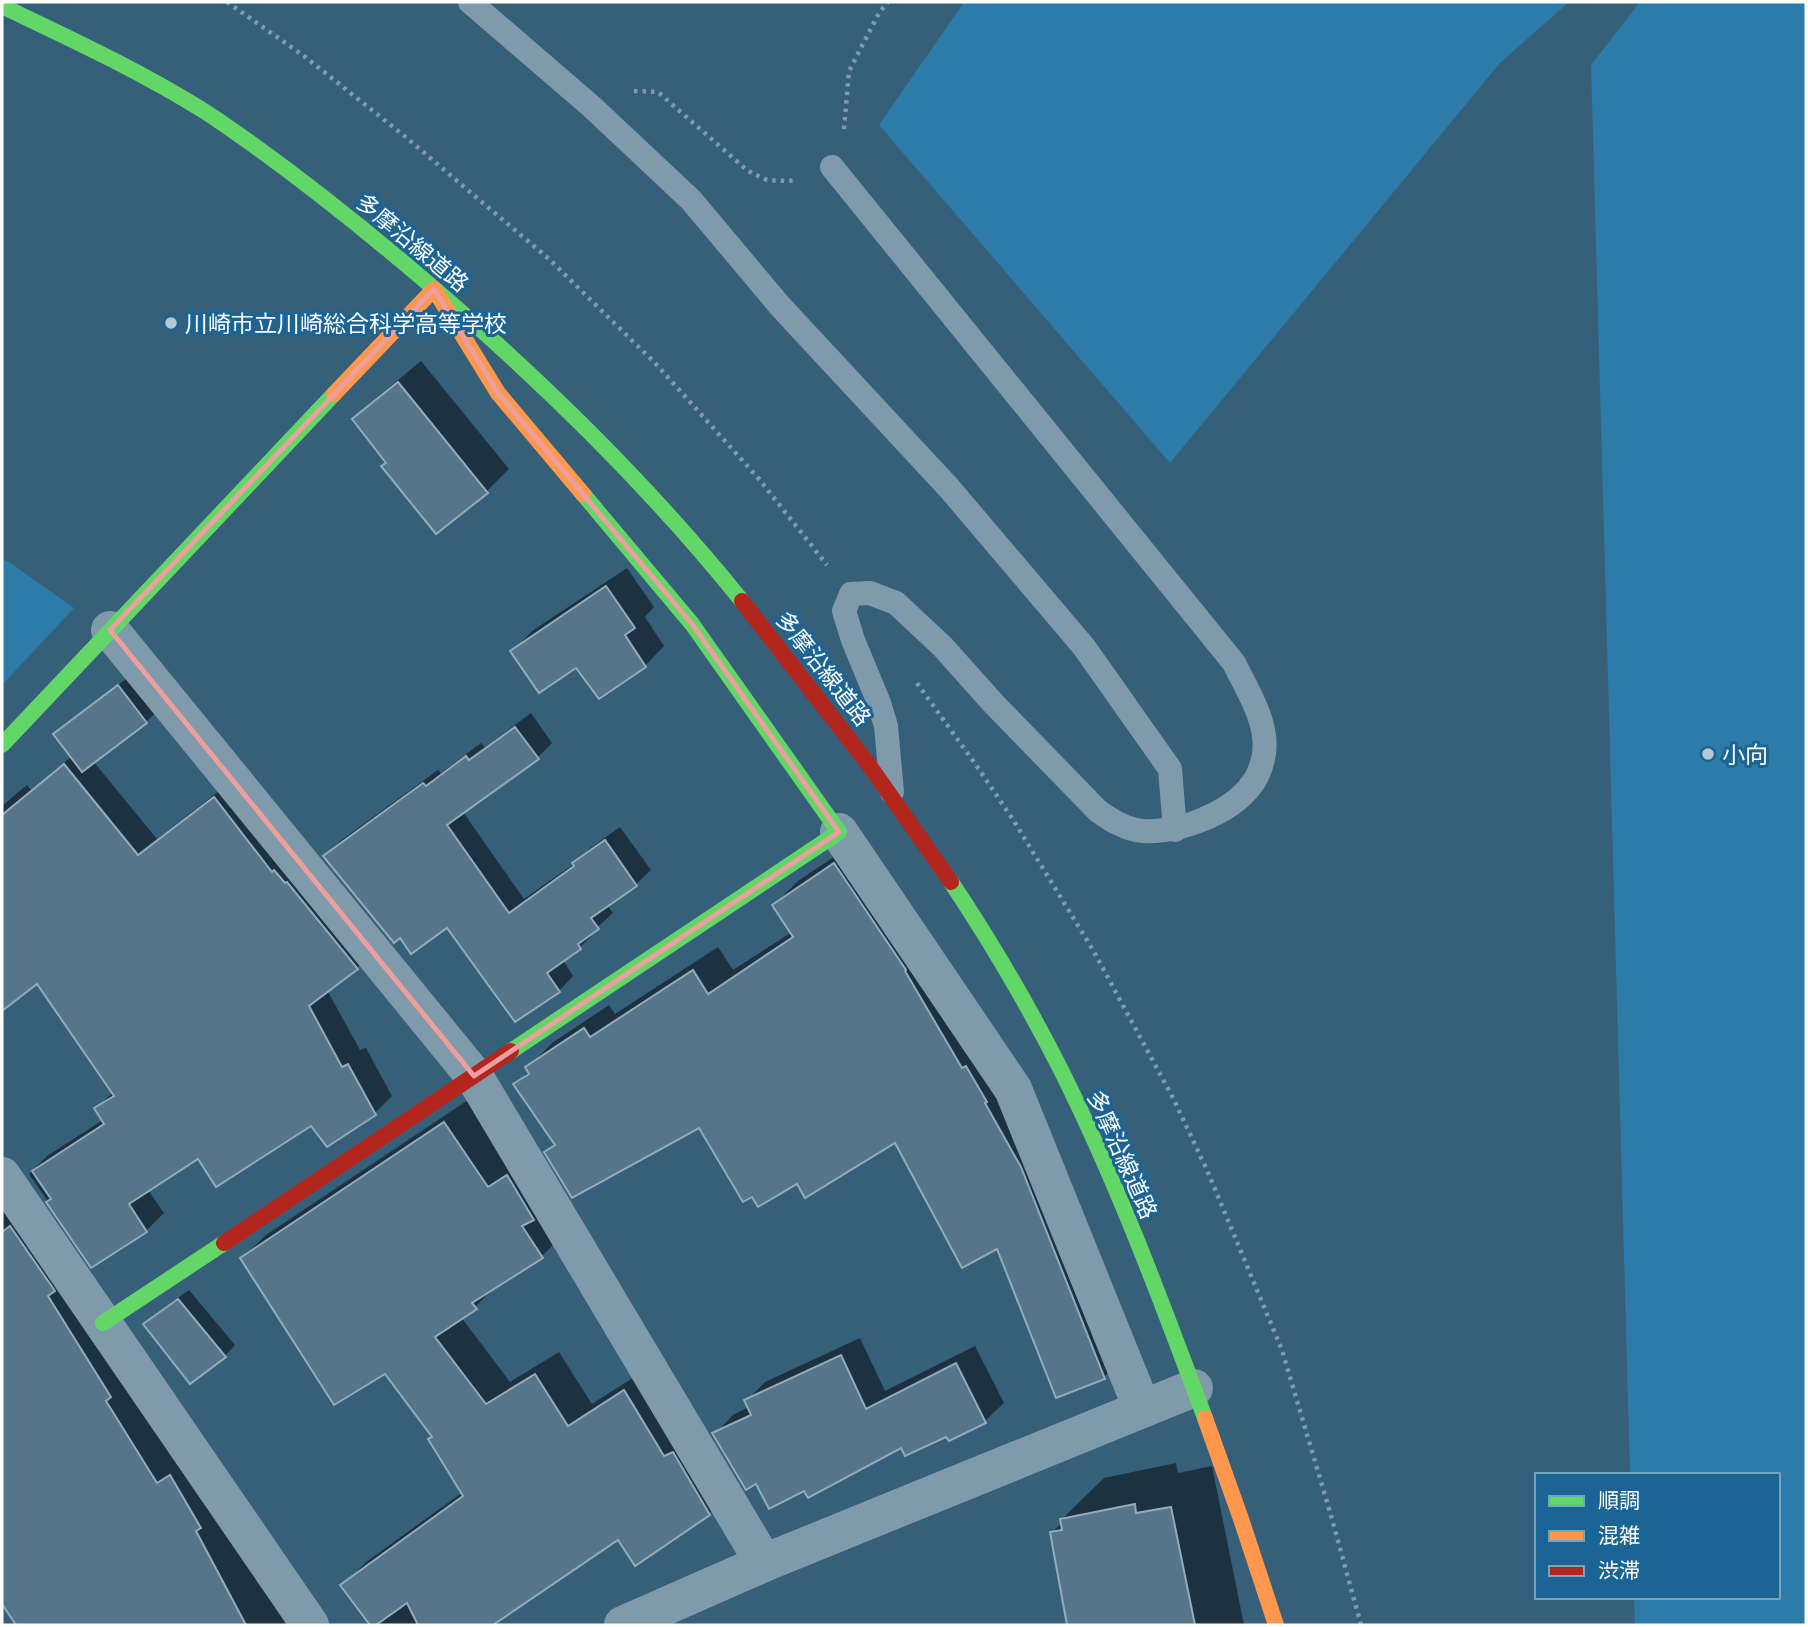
<svg xmlns="http://www.w3.org/2000/svg" width="1808" height="1627" viewBox="0 0 1808 1627" font-family="'Golos Text','Noto Sans JP',sans-serif">
	<rect width="100%" height="100%" fill="#365f79"/>
	<g fill="#2c7ba9">
		<polygon points="964,2 1569,2 1500,63 1170,463 879,125"/>
		<polygon points="1640,2 1806,2 1806,1625 1635,1625 1634,1597 1778,1597 1778,1475 1630,1475 1591,65"/>
		<polygon points="2,559 9,562 74,608 2,685"/>
	</g>
	<g fill="#0007">
		<polygon points="421,361 509,469 487,491 388,462 354,420 376,398"/>
		<polygon points="627,568 654,607 645,617 664,646 645,666 577,666 513,651 532,631"/>
		<polygon points="130,676 157,711 146,722 93,761 157,839 233,780 375,950 357,968 327,990 360,1050 366,1048 392,1096 375,1113 312,1124 198,1157 148,1190 164,1213 146,1231 92,1265 29,1174 47,1156 103,1120 96,1109 113,1092 37,982 2,1008 2,806 27,785 31,790 72,756 55,734 66,723"/>
		<polygon points="531,713 552,743 538,757 463,812 524,899 575,863 589,849 620,827 651,870 636,884 607,905 613,913 593,931 595,933 580,947 563,960 573,976 559,991 447,926 400,936 325,856 340,841 438,770 441,773 481,743 485,747"/>
		<polygon points="859,840 929,944 1128,1353 1104,1377 998,1246 896,1140 797,1182 700,1126 547,1152 555,1143 516,1084 529,1071 528,1068 552,1043 609,1005 615,1014 718,947 733,970 792,932 774,905 798,881"/>
		<polygon points="468,1100 565,1233 542,1256 499,1283 475,1307 461,1317 510,1382 559,1352 592,1404 648,1368 732,1490 709,1514 442,1575 464,1625 363,1625 370,1622 343,1585 366,1562 463,1492 433,1436 385,1371 242,1258 266,1235"/>
		<polygon points="2,1179 289,1625 18,1625 2,1601"/>
		<polygon points="189,1290 235,1345 225,1356 192,1380 145,1324 156,1314"/>
		<polygon points="860,1338 885,1391 975,1346 1004,1403 985,1421 902,1446 805,1489 756,1481 715,1434 733,1415 749,1407 746,1401 765,1382"/>
		<polygon points="1176,1463 1178,1473 1212,1466 1244,1625 1069,1625 1051,1533 1063,1522 1062,1519 1104,1478"/>
	</g>
	<g fill="#55758a" stroke="#94abb9" stroke-width="2">
		<polygon points="398,382 488,493 436,534 381,466 386,463 352,419"/>
		<polygon points="606,586 635,628 625,635 646,667 599,699 576,668 539,693 510,651"/>
		<polygon points="118,685 147,723 82,772 53,734"/>
		<polygon points="515,727 539,759 447,825 509,913 574,866 572,863 605,840 637,886 591,918 599,929 578,944 581,949 547,973 560,992 515,1022 447,928 411,954 400,938 394,943 323,856 423,783 426,786 466,756 469,760"/>
		<polygon points="64,764 138,855 214,797 272,872 274,870 285,883 287,882 358,969 309,1006 342,1067 348,1064 376,1115 327,1147 311,1126 216,1187 198,1159 129,1204 147,1232 91,1268 46,1202 51,1199 32,1171 104,1124 94,1108 114,1096 37,984 2,1011 2,815"/>
		<polygon points="834,863 906,970 905,971 962,1068 966,1066 987,1102 985,1103 1021,1167 1105,1379 1056,1398 997,1249 962,1268 895,1143 805,1198 797,1184 758,1207 752,1197 743,1202 699,1128 572,1198 544,1152 555,1145 513,1084 529,1074 525,1067 584,1028 590,1037 693,970 708,994 793,937 772,905"/>
		<polygon points="444,1122 488,1187 507,1175 534,1220 522,1226 543,1258 472,1303 477,1309 435,1337 486,1404 535,1374 568,1426 624,1390 664,1456 673,1452 710,1515 635,1566 618,1540 493,1625 418,1625 407,1603 376,1625 370,1625 340,1585 463,1496 428,1439 432,1437 385,1374 334,1405 240,1258"/>
		<polygon points="10,1226 55,1291 48,1296 111,1397 106,1401 157,1483 170,1475 201,1528 196,1531 246,1625 16,1625 2,1604 2,1232"/>
		<polygon points="178,1299 226,1357 190,1384 143,1324"/>
		<polygon points="841,1355 866,1409 956,1363 986,1423 949,1441 946,1437 905,1456 901,1448 808,1498 804,1491 769,1509 756,1484 746,1490 712,1433 751,1415 744,1400"/>
		<polygon points="1135,1504 1136,1513 1171,1507 1195,1625 1067,1625 1050,1532 1062,1530 1060,1519"/>
	</g>
	<g fill="none" stroke-linecap="round" stroke-linejoin="round">
		<g stroke="#7f9aab" stroke-width="4.5" stroke-dasharray="3.5 5" stroke-linecap="butt">
			<polyline points="227,2 304,56 402,134 549,259 656,364 759,479 827,565"/>
			<polyline points="634,91 658,92 748,171 767,180 787,181 796,180"/>
			<polyline points="844,129 849,71 879,13 888,2"/>
			<polyline points="917,683 976,765 1012,818 1093,950 1173,1098 1207,1170 1282,1350 1332,1519 1361,1625"/>
		</g>
		<g stroke="#7f9aab" stroke-width="24">
			<polyline points="470,2 592,107 691,200 780,306 949,488 1084,647 1170,769 1175,830"/>
			<path d="M832 167 1234 663C1248 692 1271 726 1263 759 1261 767 1257 778 1252 784 1231 814 1171 837 1136 830 1121 827 1110 819 1098 811L993 703 943 647 896 603 870 593 851 594 844 611 853 640 879 703 886 726 892 792"/>
		</g>
		<g stroke="#7f9aab" stroke-width="38">
			<polyline points="110,630 474,1076 764,1563"/>
			<polyline points="839,832 1013,1089 1142,1408"/>
			<polyline points="2,1176 310,1625"/>
			<polyline points="623,1625 764,1563 1194,1388"/>
		</g>
		<g stroke="#63d668" stroke-width="16">
			<path d="M2 6C71 39 140 71 204 111 220 121 236 133 252 144 306 183 359 225 410 268 531 370 643 478 742 601"/>
			<polyline points="2,745 334,394"/>
			<path d="M951 882C991 942 1028 1005 1061 1070 1117 1182 1161 1300 1205 1418"/>
			<polyline points="511,1051 839,832 692,624 583,494"/>
			<polyline points="103,1323 224,1243"/>
		</g>
		<g stroke="#ff974d" stroke-width="16">
			<polyline points="334,394 434,289 498,393 583,494"/>
			<polyline points="1205,1418 1241,1519 1276,1625"/>
		</g>
		<g stroke="#b3261e" stroke-width="16">
			<polyline points="742,601 869,765 951,882"/>
			<polyline points="224,1243 511,1051"/>
		</g>
	</g>
	<path fill="none" stroke="#ed9e9e" stroke-width="5" stroke-linejoin="round" d="M434 289 498 393 692 624 839 832 474 1076 110 630Z"/>
	<g fill="#b9c7d0" stroke="#1a6595" stroke-width="2.5">
		<circle cx="171" cy="323" r="7"/>
		<circle cx="1708" cy="754" r="7"/>
	</g>
	<g text-anchor="middle" dominant-baseline="central" stroke-width="6" stroke-linejoin="round" paint-order="stroke">
		<g font-size="23" fill="#fff" stroke="#1a6595">
			<text transform="translate(413 242) rotate(40)">多摩沿線道路</text>
			<text transform="translate(824 668) rotate(52)">多摩沿線道路</text>
			<text transform="translate(1123 1154) rotate(66)">多摩沿線道路</text>
		</g>
		<g font-size="23" fill="#fff" stroke="#1a6595" text-anchor="start">
			<text x="185" y="323">川崎市立川崎総合科学高等学校</text>
			<text x="1722" y="754">小向</text>
		</g>
	</g>
	<rect width="1808" height="1627" fill="none" stroke="#ffffff" stroke-width="7"/>
	<rect x="1535" y="1473" width="245" height="126" fill="#1a6595" stroke="#76a3bf" stroke-width="2"/>
	<rect x="1549" y="1496" width="35" height="10" fill="#63d668" stroke="#76a3bf" stroke-width="2"/>
	<text x="1598" y="1508" font-size="21" fill="#ffffff">順調</text>
	<rect x="1549" y="1531" width="35" height="10" fill="#ff974d" stroke="#76a3bf" stroke-width="2"/>
	<text x="1598" y="1543" font-size="21" fill="#ffffff">混雑</text>
	<rect x="1549" y="1566" width="35" height="10" fill="#b3261e" stroke="#76a3bf" stroke-width="2"/>
	<text x="1598" y="1578" font-size="21" fill="#ffffff">渋滞</text>
</svg>
